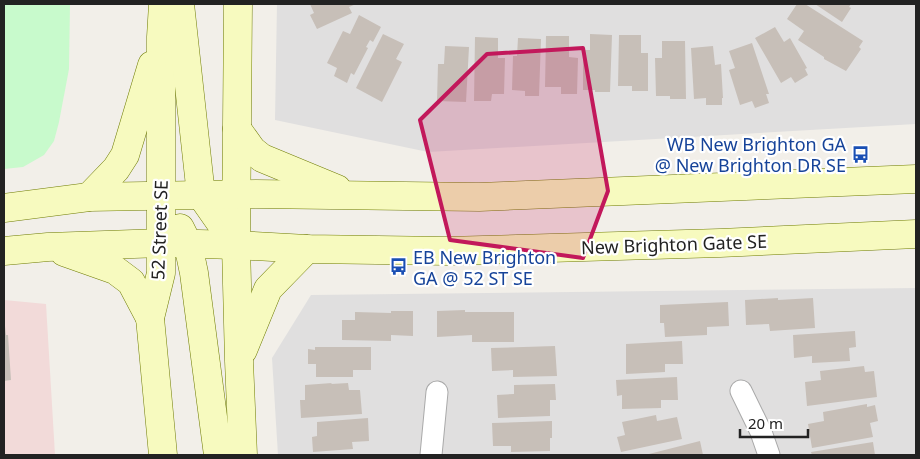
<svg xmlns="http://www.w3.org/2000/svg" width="920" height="459" viewBox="0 0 920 459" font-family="'Noto Sans',sans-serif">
	<rect width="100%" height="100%" fill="#f2efe9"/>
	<g fill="#e0dfdf">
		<polygon points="277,4 916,4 916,124 428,152 275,120"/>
		<polygon points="916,288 916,455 278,455 272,358 311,295"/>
	</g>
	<polygon fill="#f2dad9" points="4,300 46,304 55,455 4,455"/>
	<polygon fill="#c8facc" points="4,4 70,4 69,69 59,122 54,141 44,155 23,167 4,169"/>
	<g fill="#c7bfb8">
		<polygon points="310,4 356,4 349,7 352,13 317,29 310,15 314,13"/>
		<polygon points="797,4 805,4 863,41 859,47 861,49 846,71 824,59 824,57 798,40 804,31 787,19"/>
		<polygon points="815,4 851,4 849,7 851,8 842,22"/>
		<polygon points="359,15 381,27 373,42 370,40 366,47 368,48 354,75 351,73 347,83 334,76 337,68 327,63 343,31 350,34"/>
		<polygon points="775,27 784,42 790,38 807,68 805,69 808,75 795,83 791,77 781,83 755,38"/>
		<polygon points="383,34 404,44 396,59 402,62 382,102 356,88"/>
		<polygon points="590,34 612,35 610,92 595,92 595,90 583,90 583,50 590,50"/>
		<polygon points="619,35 641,35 641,53 648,53 648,91 632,91 632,86 618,86"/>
		<polygon points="546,36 569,36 569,57 578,58 577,94 561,94 561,87 545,87"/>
		<polygon points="475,37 498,38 498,58 505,58 504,94 492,94 491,101 474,101"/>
		<polygon points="518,38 541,39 539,96 525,96 525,91 512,90 513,56 517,56"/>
		<polygon points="662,41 685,41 686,99 670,99 670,96 656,96 655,58 662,58"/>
		<polygon points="752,43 769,94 766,94 769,103 755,108 752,101 740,105 729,70 735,68 729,51"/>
		<polygon points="445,46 469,47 466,102 437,101 438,64 444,64"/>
		<polygon points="713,46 715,65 721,64 723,98 722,98 722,105 706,105 706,98 694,99 691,48"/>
		<polygon points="778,298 778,300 813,298 815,328 770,331 769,324 746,325 745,300"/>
		<polygon points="728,302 729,326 707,327 707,335 665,337 664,323 660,323 660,305"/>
		<polygon points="465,310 465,312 514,312 514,342 472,342 472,335 437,337 437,311"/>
		<polygon points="391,311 413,311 413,336 391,335 391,341 342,340 342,320 355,320 355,312 391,313"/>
		<polygon points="4,326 5,326 6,335 8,335 11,380 4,381"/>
		<polygon points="855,331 856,347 849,348 850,361 812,363 812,356 794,358 793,335"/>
		<polygon points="682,341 683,364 665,364 665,372 626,374 626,344"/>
		<polygon points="555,346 557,376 513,377 513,370 492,371 491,348"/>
		<polygon points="315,347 371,347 371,370 353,370 353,377 316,377 316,364 308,364 308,349 315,350"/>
		<polygon points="864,366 865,372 874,371 877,397 807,406 805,382 821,380 820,371"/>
		<polygon points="677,377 678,400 661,400 661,408 622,409 622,395 617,396 616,380"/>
		<polygon points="332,383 331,384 348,383 349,390 360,390 362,414 301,418 300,400 305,400 305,385"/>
		<polygon points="555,384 556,400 550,400 550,416 498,418 497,395 514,394 514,385"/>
		<polygon points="867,404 867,407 875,405 878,421 870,423 873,437 812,448 808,424 824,421 823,412"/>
		<polygon points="656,415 657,421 677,417 682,439 621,452 617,437 625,435 622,422"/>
		<polygon points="368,418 369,441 352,442 353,449 313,452 312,437 317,436 317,422"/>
		<polygon points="552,421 552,438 550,438 550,451 511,452 511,446 493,446 492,423"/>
		<polygon points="700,441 703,455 645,455"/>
		<polygon points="873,442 875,455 812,455 811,452"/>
	</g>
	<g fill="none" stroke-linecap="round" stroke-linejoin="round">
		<defs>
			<g id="street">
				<polyline points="741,391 761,432 769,455"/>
				<polyline points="431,455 437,392"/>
			</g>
			<g id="secondary">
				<polyline points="163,4 161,37 161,273 150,318 163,455"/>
				<polyline points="180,4 201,195 236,245"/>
				<polyline points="238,4 236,245 239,361 243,455"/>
				<polyline points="237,129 252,150 262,158 337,189"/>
				<polyline points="89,197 116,169 125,155 152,65"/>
				<polyline points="4,208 89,197 256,194 479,197 916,179"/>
				<polyline points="180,228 188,244 194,273 218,455"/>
				<polyline points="4,251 48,247 162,243 236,245 307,249 447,251 720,243 916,234"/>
				<polyline points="64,252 115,270 131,282 150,318"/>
				<polyline points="243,350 268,289 307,249"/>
			</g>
		</defs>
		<use href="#street" stroke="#a9a9a9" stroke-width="23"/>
		<use href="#secondary" stroke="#707d05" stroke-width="29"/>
		<use href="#street" stroke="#fff" stroke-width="21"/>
		<use href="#secondary" stroke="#f7fabf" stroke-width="28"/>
	</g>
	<path fill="#c2185b" fill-opacity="0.2" stroke="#c2185b" stroke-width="4" stroke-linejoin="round" d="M583 48 608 191 583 258 450 240 420 120 487 54Z"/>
	<defs>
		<symbol id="bus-bare" viewBox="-9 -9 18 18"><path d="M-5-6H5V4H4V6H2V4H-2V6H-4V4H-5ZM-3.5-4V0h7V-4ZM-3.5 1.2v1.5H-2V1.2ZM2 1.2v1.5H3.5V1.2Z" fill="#1a4fb4" stroke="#fff" stroke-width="2.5" paint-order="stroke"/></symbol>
	</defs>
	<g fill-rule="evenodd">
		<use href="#bus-bare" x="848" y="142" width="25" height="25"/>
		<use href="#bus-bare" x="386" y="254" width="25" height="25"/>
	</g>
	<g text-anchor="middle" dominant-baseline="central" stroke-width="4.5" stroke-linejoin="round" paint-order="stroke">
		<g font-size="18" fill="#164399" stroke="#fff" text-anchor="end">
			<text x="846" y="144">WB New Brighton GA<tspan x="846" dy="21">@ New Brighton DR SE</tspan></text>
			<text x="413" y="257" text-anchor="start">EB New Brighton<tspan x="413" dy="21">GA @ 52 ST SE</tspan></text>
		</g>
		<g font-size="18" fill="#222" stroke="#fff">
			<text transform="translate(159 230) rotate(-88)">52 Street SE</text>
			<text transform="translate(674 244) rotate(-2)">New Brighton Gate SE</text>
		</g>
	</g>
	<rect width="920" height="459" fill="none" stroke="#222222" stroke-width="10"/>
	<path d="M740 429v8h68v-8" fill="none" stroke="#222222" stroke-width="2.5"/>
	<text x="748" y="429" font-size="15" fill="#222222" stroke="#ffffff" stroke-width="4" paint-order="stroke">20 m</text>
</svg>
